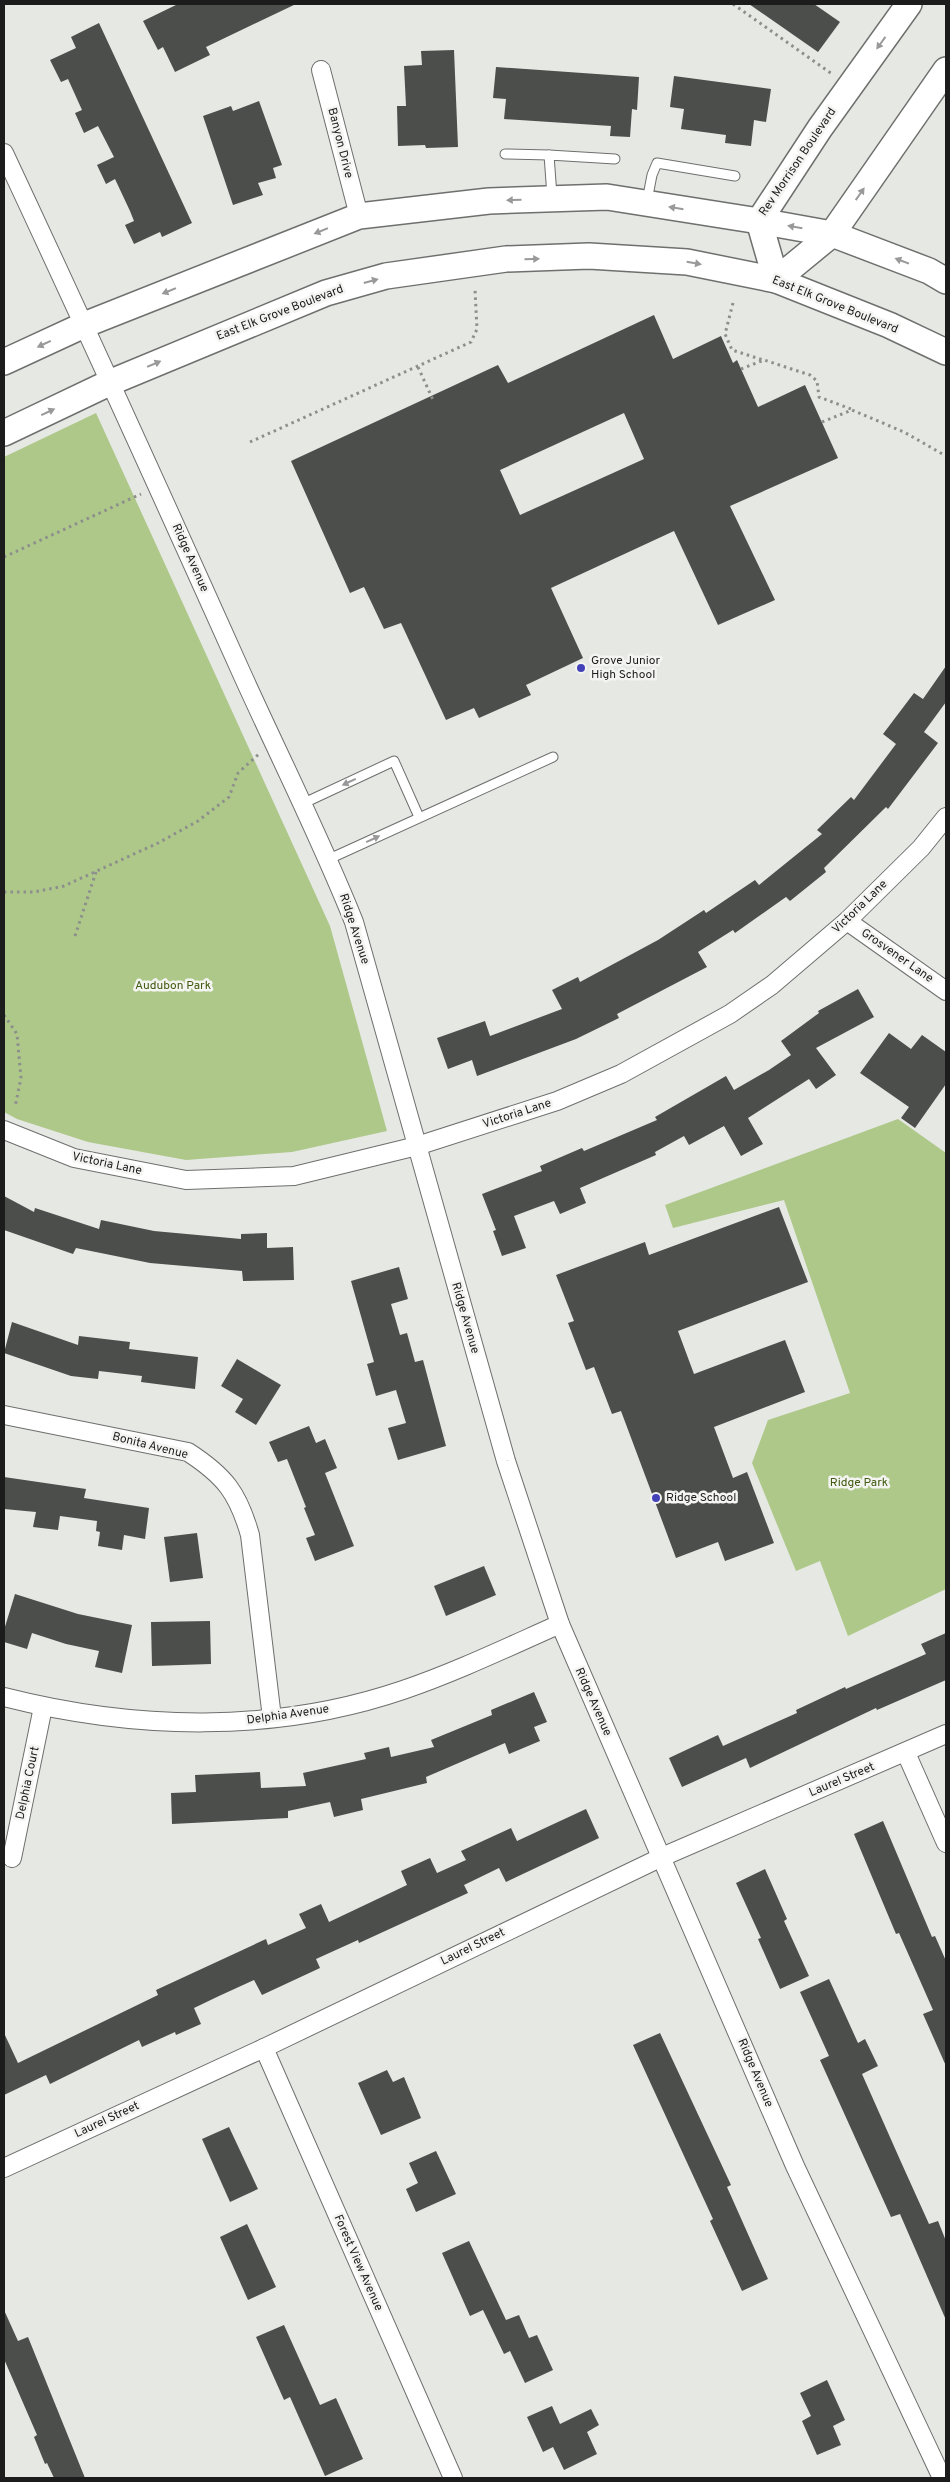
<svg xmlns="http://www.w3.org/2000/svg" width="950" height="2482" viewBox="0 0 950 2482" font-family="Overpass,sans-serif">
	<rect width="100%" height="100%" fill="#e6e8e4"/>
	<g fill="#aec889">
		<polygon points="96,413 330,926 387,1131 292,1152 186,1160 88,1142 17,1119 4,1112 4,457"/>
		<polygon points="898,1119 946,1153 946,1589 848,1636 820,1561 796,1571 752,1463 768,1420 850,1393 784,1200 673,1228 665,1205"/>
	</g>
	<g fill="#4c4e4b" fill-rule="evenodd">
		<polygon points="178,4 296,4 206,47 210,55 175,72 163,47 158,50 143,21"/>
		<polygon points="749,4 814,4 840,22 818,52"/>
		<polygon points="99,23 192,223 162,237 160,232 134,244 125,225 134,221 130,211 115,179 106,184 97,165 114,157 98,126 84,133 75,113 82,110 68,79 61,82 50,60 76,48 71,37"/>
		<polygon points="454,50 458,147 426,148 425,145 398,146 397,106 406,106 404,66 422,65 421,51"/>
		<polygon points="496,67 639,77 637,110 632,109 630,137 610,136 611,126 504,119 506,99 493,98"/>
		<polygon points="674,76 771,89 766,122 754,120 751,146 725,143 726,135 681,129 684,109 670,107"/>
		<polygon points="259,101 282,165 273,168 276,178 258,183 263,195 233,205 203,116 231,106 233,111"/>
		<path d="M654 315 673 359 721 336 733 363 737 360 758 407 805 385 838 458 730 506 775 600 718 625 674 531 551 588 583 658 526 685 531 695 479 718 474 708 446 720 401 623 384 629 364 587 350 593 291 461 498 365 508 383ZM624 413 644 459 520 515 500 470Z"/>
		<polygon points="946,666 946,702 924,732 938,743 888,809 886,807 824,868 826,872 790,901 786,897 735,933 733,930 698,952 707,967 617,1014 619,1018 576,1039 477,1076 472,1060 448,1069 437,1038 485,1021 490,1036 562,1009 552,990 578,977 580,982 658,940 704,910 706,913 755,880 759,885 822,834 817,830 851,797 854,800 896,744 883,734 914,693 923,699"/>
		<polygon points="858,989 874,1017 816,1048 836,1075 816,1089 809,1079 748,1118 763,1144 741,1156 724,1126 689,1145 684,1136 655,1152 656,1155 580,1188 586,1203 560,1214 554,1201 514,1216 526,1248 502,1256 493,1231 496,1230 482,1194 542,1171 540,1166 582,1148 584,1151 657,1120 655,1117 726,1076 734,1090 769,1070 791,1055 781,1041 819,1013 818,1011"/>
		<polygon points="889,1033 911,1049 922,1035 946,1052 946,1084 915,1128 901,1118 909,1107 860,1073"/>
		<polygon points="4,1196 34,1212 35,1208 99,1229 101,1220 154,1231 241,1239 241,1234 267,1233 267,1248 293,1247 294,1280 243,1281 242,1271 150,1263 76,1248 73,1254 4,1230"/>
		<polygon points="779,1207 808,1282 678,1331 694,1374 785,1340 805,1392 714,1427 733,1478 747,1472 774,1543 725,1561 718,1542 676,1558 621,1411 612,1414 594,1367 586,1370 568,1323 574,1321 556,1275 645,1242 649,1255"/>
		<polygon points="399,1267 408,1299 391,1304 400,1335 407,1333 415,1362 423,1360 446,1446 398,1460 388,1428 406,1423 396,1390 376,1396 367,1364 374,1362 351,1281"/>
		<polygon points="12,1322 78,1345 79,1336 130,1342 129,1349 198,1357 195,1389 141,1382 142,1376 99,1371 98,1379 71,1376 4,1353"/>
		<polygon points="237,1359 281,1385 256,1425 235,1412 243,1399 221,1386"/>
		<polygon points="309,1426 316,1443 325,1439 337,1468 325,1473 354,1546 315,1561 306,1538 315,1535 304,1508 306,1507 287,1459 278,1462 269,1442"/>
		<polygon points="4,1477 86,1489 84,1498 149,1508 145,1539 124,1535 122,1550 98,1546 100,1532 96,1531 97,1521 60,1516 58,1530 33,1527 36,1512 4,1509"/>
		<polygon points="197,1533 203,1578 170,1582 164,1537"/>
		<polygon points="484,1566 496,1595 446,1616 434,1586"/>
		<polygon points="15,1594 78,1614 132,1625 122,1673 95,1667 99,1651 66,1644 32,1633 27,1649 4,1642 4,1630"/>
		<polygon points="210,1621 211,1664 152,1666 151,1622"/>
		<polygon points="946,1633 946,1680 877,1710 876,1708 750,1768 746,1758 682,1787 669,1758 718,1735 723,1746 797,1713 796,1710 845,1687 846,1689 926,1654 921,1644"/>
		<polygon points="534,1692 547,1722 534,1727 540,1741 509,1754 505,1743 426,1777 427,1783 361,1799 363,1810 334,1817 330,1802 288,1811 288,1818 172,1824 171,1793 196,1792 195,1775 260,1772 261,1788 306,1786 303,1773 366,1759 364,1753 389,1747 391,1757 434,1747 431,1740 492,1715 491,1710"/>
		<polygon points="586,1809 599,1838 506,1882 499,1868 464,1885 468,1893 359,1943 358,1940 316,1959 320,1968 262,1995 254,1980 219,1996 194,2008 201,2024 176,2035 175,2032 142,2047 139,2040 50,2084 46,2075 4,2095 4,2033 18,2063 158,1995 156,1990 266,1939 268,1945 306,1928 299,1914 321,1904 329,1922 407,1885 401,1871 430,1858 437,1873 466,1860 461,1851 511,1828 517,1841"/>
		<polygon points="883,1821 932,1937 935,1936 946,1961 946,2066 923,2014 933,2010 899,1933 896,1934 854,1834"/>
		<polygon points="765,1869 787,1919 784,1921 809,1976 780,1989 758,1939 761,1938 736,1883"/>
		<polygon points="829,1979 858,2043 865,2039 878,2066 862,2074 901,2162 929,2224 938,2221 946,2241 946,2320 900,2214 891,2217 820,2060 829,2056 800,1992"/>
		<polygon points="660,2033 731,2185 727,2187 768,2279 742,2291 710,2221 713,2219 633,2045"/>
		<polygon points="387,2070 393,2082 404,2077 421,2118 381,2135 358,2083"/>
		<polygon points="229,2127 258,2189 230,2202 202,2139"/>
		<polygon points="436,2151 456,2194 416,2212 406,2189 418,2183 409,2163"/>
		<polygon points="247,2224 276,2287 248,2300 220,2237"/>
		<polygon points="469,2241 506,2320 519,2315 529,2338 537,2335 553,2370 525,2383 510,2351 504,2354 483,2310 470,2316 442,2253"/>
		<polygon points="4,2310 18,2341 28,2337 85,2478 54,2478 47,2463 45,2464 34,2437 37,2435 4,2359"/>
		<polygon points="284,2325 320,2405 336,2398 363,2459 325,2476 290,2397 284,2400 256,2337"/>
		<polygon points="827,2380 845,2420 833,2426 841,2445 817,2455 802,2421 811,2416 800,2393"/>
		<polygon points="552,2406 560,2424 591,2409 599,2425 587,2432 597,2454 564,2470 553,2447 543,2452 527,2417"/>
	</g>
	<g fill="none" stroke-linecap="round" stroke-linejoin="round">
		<defs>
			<g id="lane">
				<polyline points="505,154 549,155"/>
				<polyline points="552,196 549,155 615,159"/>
				<polyline points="647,201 652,175 657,163 735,176"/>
				<polyline points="304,803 394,761 419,817"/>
				<polyline points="329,859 553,757"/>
			</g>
			<g id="street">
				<polyline points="321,70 359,216"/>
				<path d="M4 153C85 326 164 500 242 674 280 758 320 837 354 922L506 1461 560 1624 795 2166 942 2478"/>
				<polyline points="847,921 946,991"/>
				<polyline points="4,1130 74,1158 186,1180 294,1176 417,1146 557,1101 621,1074 730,1014 772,985 847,921 921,848 946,817"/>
				<path d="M4 1415 188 1452C225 1476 238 1493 250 1535L272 1718"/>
				<path d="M4 1697C134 1730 274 1734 403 1690 456 1672 508 1647 560 1624"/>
				<polyline points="906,1753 946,1843"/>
				<polyline points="12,1858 43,1707"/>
				<polyline points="264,2048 453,2478"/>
				<polyline points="4,2168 264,2048 662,1857 946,1734"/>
			</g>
			<g id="secondary">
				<polyline points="909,4 820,128 759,221 776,280 832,234 946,70"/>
				<polyline points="4,362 84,325 359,216 489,201 607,197 759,221 832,234 929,271 946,281"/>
				<polyline points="4,433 109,383 326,293 386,276 506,259 589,256 687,262 776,280 889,325 946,352"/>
			</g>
		</defs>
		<use href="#lane" stroke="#6e706d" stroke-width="11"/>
		<use href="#street" stroke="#6e706d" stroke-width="20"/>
		<use href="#secondary" stroke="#6e706d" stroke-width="28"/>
		<g stroke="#8d8f8c" stroke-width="3" stroke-dasharray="2.5 4" stroke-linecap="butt">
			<polyline points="733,4 832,74"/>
			<polyline points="733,303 725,334 732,350 763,360"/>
			<polyline points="418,367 434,402"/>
			<polyline points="741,369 764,360 810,375 817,381 819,397 851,409"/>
			<polyline points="822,422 852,410 904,432 946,456"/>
			<polyline points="250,442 471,342 477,329 475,290"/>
			<polyline points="4,557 141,494"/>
			<polyline points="4,892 34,892 64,886 158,843 198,821 229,797 238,773 260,753"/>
			<polyline points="75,936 96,872"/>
			<polyline points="4,1015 17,1034 21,1078 15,1107"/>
		</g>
		<use href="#lane" stroke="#fff" stroke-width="9"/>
		<use href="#street" stroke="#fff" stroke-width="18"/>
		<use href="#secondary" stroke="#fff" stroke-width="25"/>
	</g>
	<defs><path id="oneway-solid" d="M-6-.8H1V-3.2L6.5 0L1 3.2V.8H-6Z" transform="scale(1.25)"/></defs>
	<g fill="#989998">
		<use href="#oneway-solid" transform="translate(881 43) rotate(126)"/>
		<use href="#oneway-solid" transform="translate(860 194) rotate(-55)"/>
		<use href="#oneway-solid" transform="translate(514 200) rotate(178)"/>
		<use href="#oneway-solid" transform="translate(676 208) rotate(-171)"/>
		<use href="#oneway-solid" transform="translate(795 227) rotate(-170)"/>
		<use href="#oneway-solid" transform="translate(321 231) rotate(158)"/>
		<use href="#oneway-solid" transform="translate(532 259) rotate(-2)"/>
		<use href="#oneway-solid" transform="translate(902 261) rotate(-159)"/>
		<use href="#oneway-solid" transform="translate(694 263) rotate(10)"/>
		<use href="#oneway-solid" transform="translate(371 281) rotate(-15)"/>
		<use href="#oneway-solid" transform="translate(169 291) rotate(158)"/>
		<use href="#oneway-solid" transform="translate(44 344) rotate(155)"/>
		<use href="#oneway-solid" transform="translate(154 364) rotate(-23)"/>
		<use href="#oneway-solid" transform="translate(48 412) rotate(-25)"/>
		<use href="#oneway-solid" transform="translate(349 782) rotate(155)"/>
		<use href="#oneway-solid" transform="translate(373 839) rotate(-25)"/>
	</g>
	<g fill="#4342b8" stroke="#f4f5f2" stroke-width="2">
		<circle cx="581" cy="668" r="5"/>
		<circle cx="656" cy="1498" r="5"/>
	</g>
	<g text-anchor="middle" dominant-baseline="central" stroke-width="5" stroke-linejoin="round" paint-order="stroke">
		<g font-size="12" fill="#1b1c1b" stroke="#f4f5f2">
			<text transform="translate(340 143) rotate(76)">Banyon Drive</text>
			<text transform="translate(798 162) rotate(-56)">Rev Morrison Boulevard</text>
			<text transform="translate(835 305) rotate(22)">East Elk Grove Boulevard</text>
			<text transform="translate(280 313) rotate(-21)">East Elk Grove Boulevard</text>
			<text transform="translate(190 558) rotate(66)">Ridge Avenue</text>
			<text transform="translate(860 907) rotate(-44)">Victoria Lane</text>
			<text transform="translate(354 929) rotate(72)">Ridge Avenue</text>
			<text transform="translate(897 956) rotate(35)">Grosvener Lane</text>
			<text transform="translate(517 1114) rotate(-18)">Victoria Lane</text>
			<text transform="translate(107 1164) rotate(12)">Victoria Lane</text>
			<text transform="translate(465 1318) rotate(74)">Ridge Avenue</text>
			<text transform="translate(150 1446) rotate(14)">Bonita Avenue</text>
			<text transform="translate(593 1702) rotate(66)">Ridge Avenue</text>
			<text transform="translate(288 1715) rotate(-8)">Delphia Avenue</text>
			<text transform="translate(842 1780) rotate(-23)">Laurel Street</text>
			<text transform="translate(28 1783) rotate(-78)">Delphia Court</text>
			<text transform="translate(473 1947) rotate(-26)">Laurel Street</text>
			<text transform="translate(755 2073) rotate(67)">Ridge Avenue</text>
			<text transform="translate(107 2120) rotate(-25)">Laurel Street</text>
			<text transform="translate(358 2263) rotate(66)">Forest View Avenue</text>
		</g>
		<g font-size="12" fill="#1b1c1b" stroke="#f4f5f2" text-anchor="start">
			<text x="591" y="661">Grove Junior<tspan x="591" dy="14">High School</tspan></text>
			<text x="666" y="1498">Ridge School</text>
		</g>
		<g font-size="12" fill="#415a0f" stroke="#f4f5f2">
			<text x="173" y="986">Audubon Park</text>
			<text x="859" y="1483">Ridge Park</text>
		</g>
	</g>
	<rect width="950" height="2482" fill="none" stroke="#1b1c1b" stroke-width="10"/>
</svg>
